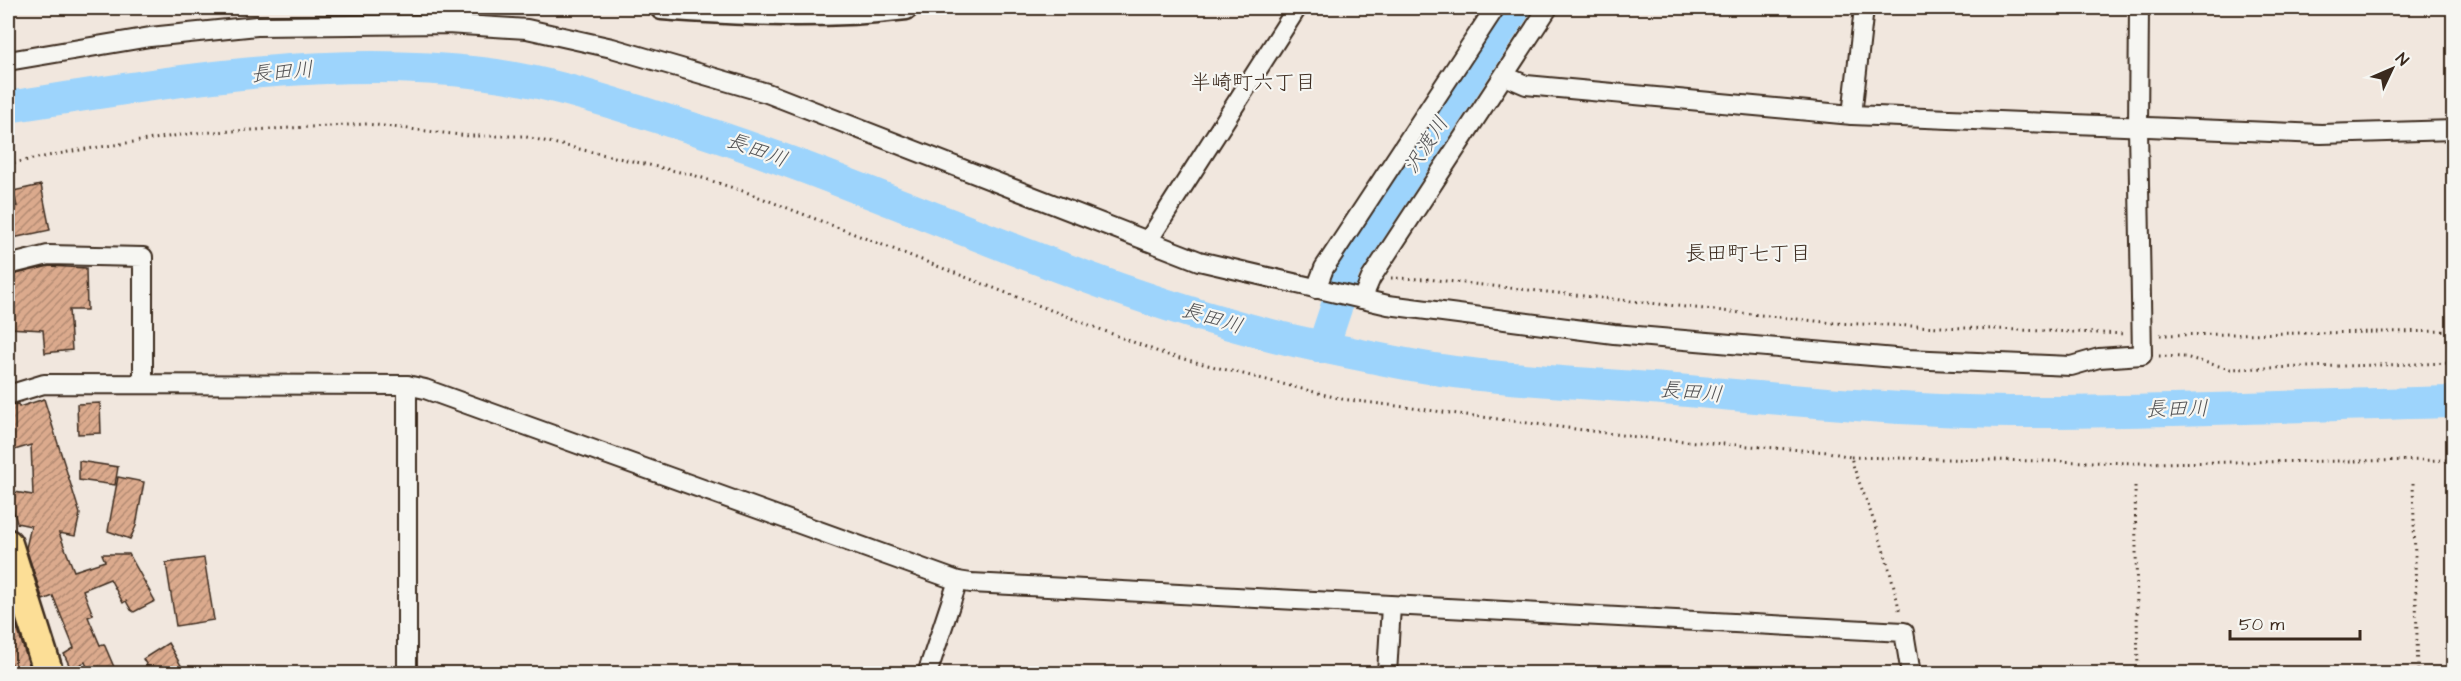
<svg xmlns="http://www.w3.org/2000/svg" width="2461" height="681" viewBox="0 0 2461 681" font-family="'Architects Daughter','Klee One',sans-serif">
	<defs>
		<pattern id="building-hatch" width="6" height="6" patternUnits="userSpaceOnUse" patternTransform="scale(1.5)"><rect width="6" height="6" fill="#dbaa8d"/><path d="M-1 1l2-2M0 6l6-6M5 7l2-2" fill="none" stroke="#b38b73"/></pattern>
	</defs>
	<rect width="100%" height="100%" fill="#f1e7de"/>
	<filter id="ink" filterUnits="userSpaceOnUse"><feTurbulence type="fractalNoise" baseFrequency=".0167" numOctaves="2"/><feDisplacementMap in="SourceGraphic" scale="12" xChannelSelector="R" yChannelSelector="G"/><feConvolveMatrix kernelMatrix="1 2 1 2 8 2 1 2 1" color-interpolation-filters="sRGB"/></filter>
	<g filter="url(#ink)">
		<g fill="none" stroke-linecap="round" stroke-linejoin="round">
			<g stroke="#9dd4fc" stroke-width="32">
				<path d="M8 107C164 83 322 54 481 73 549 81 612 103 676 123 895 191 1101 302 1327 348 1372 357 1418 368 1463 373 1525 381 1589 383 1651 388 1776 398 1902 412 2027 412 2169 412 2311 405 2454 402"/>
				<polyline points="1341,284 1344,270 1515,8"/>
				<polyline points="1323,347 1336,308"/>
			</g>
		</g>
		<g fill="url(#building-hatch)" stroke="#3b2a1e" stroke-width="1.5">
			<polygon points="41,185 50,230 8,239 8,207 17,206 13,191"/>
			<polygon points="49,266 86,268 87,310 69,310 72,350 45,353 43,330 8,328 8,276"/>
			<polygon points="44,399 80,514 75,536 59,533 74,571 105,561 102,554 129,554 155,601 134,612 131,610 126,601 123,603 110,579 83,590 93,615 88,617 100,645 104,644 117,674 90,674 85,662 71,669 64,654 74,648 53,596 43,600 26,548 31,526 17,523 8,491 33,495 31,445 8,452 8,406 18,404 19,407"/>
			<polygon points="100,403 101,433 78,434 77,404"/>
			<polygon points="79,461 118,467 115,485 79,480"/>
			<polygon points="118,477 144,482 136,526 130,539 108,531"/>
			<polygon points="204,558 214,620 176,626 166,563"/>
			<polygon points="8,600 32,674 15,674 8,656"/>
			<polygon points="168,643 186,674 152,674 143,659"/>
		</g>
		<g fill="none" stroke-linecap="round" stroke-linejoin="round">
			<defs>
				<g id="minor">
					<polyline points="8,61 150,37 257,26 447,24 527,29 612,48 767,93 1199,261 1388,305 1614,334 1907,359 2071,366 2099,358 2142,355 2138,128 2139,8"/>
					<polyline points="1505,76 1526,85 1852,115 2321,134 2454,130"/>
					<polyline points="1852,115 1864,8"/>
					<polyline points="1148,241 1297,8"/>
					<polyline points="8,265 48,255 143,257 143,384"/>
					<polyline points="1316,289 1324,268 1495,8"/>
					<polyline points="1362,299 1371,278 1548,8"/>
					<polyline points="407,385 407,674"/>
					<polyline points="8,395 44,384 407,385 425,389 958,581 971,583 1904,632 1911,674"/>
					<polyline points="927,674 958,581"/>
					<polyline points="1387,674 1391,606"/>
				</g>
				<path id="tertiary" d="M662 8C744 14 824 18 906 8"/>
				<polyline id="primary" points="8,544 49,674"/>
			</defs>
			<use href="#minor" stroke="#3b2a1e" stroke-width="22"/>
			<use href="#tertiary" stroke="#3b2a1e" stroke-width="27"/>
			<use href="#primary" stroke="#3b2a1e" stroke-width="33"/>
			<g stroke="#3b2a1e" stroke-width="3" stroke-dasharray="1.5 4.5" stroke-linecap="butt">
				<path d="M8 164 73 151 194 133 367 124 469 136H522L693 175 746 192 1164 354 1342 399 1645 438 1828 452 1851 457C1855 474 1862 488 1868 505 1881 541 1893 577 1900 614"/>
				<polyline points="1391,278 1427,279 1834,323 2126,334"/>
				<polyline points="2160,335 2454,331"/>
				<polyline points="2159,356 2185,357 2230,369 2454,363"/>
				<polyline points="1851,457 2136,463 2454,460"/>
				<polyline points="2413,483 2418,674"/>
				<polyline points="2135,486 2138,674"/>
			</g>
			<use href="#minor" stroke="#f6f6f2" stroke-width="18"/>
			<use href="#tertiary" stroke="#f6f6f2" stroke-width="22"/>
			<use href="#primary" stroke="#fcde96" stroke-width="28"/>
		</g>
	</g>
	<g text-anchor="middle" dominant-baseline="central" stroke-width="4.5" stroke-linejoin="round" paint-order="stroke">
		<g font-size="21" font-style="italic" fill="#545456" stroke="#f6f6f2">
			<text transform="translate(282 72) rotate(-5)">長田川</text>
			<text transform="translate(1426 145) rotate(-57)">沢渡川</text>
			<text transform="translate(757 150) rotate(20)">長田川</text>
			<text transform="translate(1212 318) rotate(17)">長田川</text>
			<text transform="translate(1691 392) rotate(5)">長田川</text>
			<text transform="translate(2177 409) rotate(-1)">長田川</text>
		</g>
		<g font-size="21" fill="#3b2a1e" stroke="#f6f6f2">
			<text x="1253" y="82">半崎町六丁目</text>
			<text x="1748" y="253">長田町七丁目</text>
		</g>
	</g>
	<rect width="2461" height="681" fill="none" stroke="#f6f6f2" stroke-width="30"/>
	<rect x="15" y="15" width="2431" height="651" fill="none" stroke="#3b2a1e" stroke-width="2" filter="url(#ink)"/>
	<g transform="translate(2392 69) rotate(46)" stroke="#f6f6f2" stroke-width="4.5" paint-order="stroke">
	<path d="M0-4.5L10 22L0 15L-10 22Z" fill="#3b2a1e"/>
	<text y="-9" font-size="16" font-weight="bold" text-anchor="middle" fill="#3b2a1e">N</text>
	</g>
	<path d="M2230 630v9h130v-9" fill="none" stroke="#3b2a1e" stroke-width="3"/>
	<text x="2239" y="630" font-size="18" fill="#3b2a1e" stroke="#f6f6f2" stroke-width="4.5" paint-order="stroke">50 m</text>
</svg>
